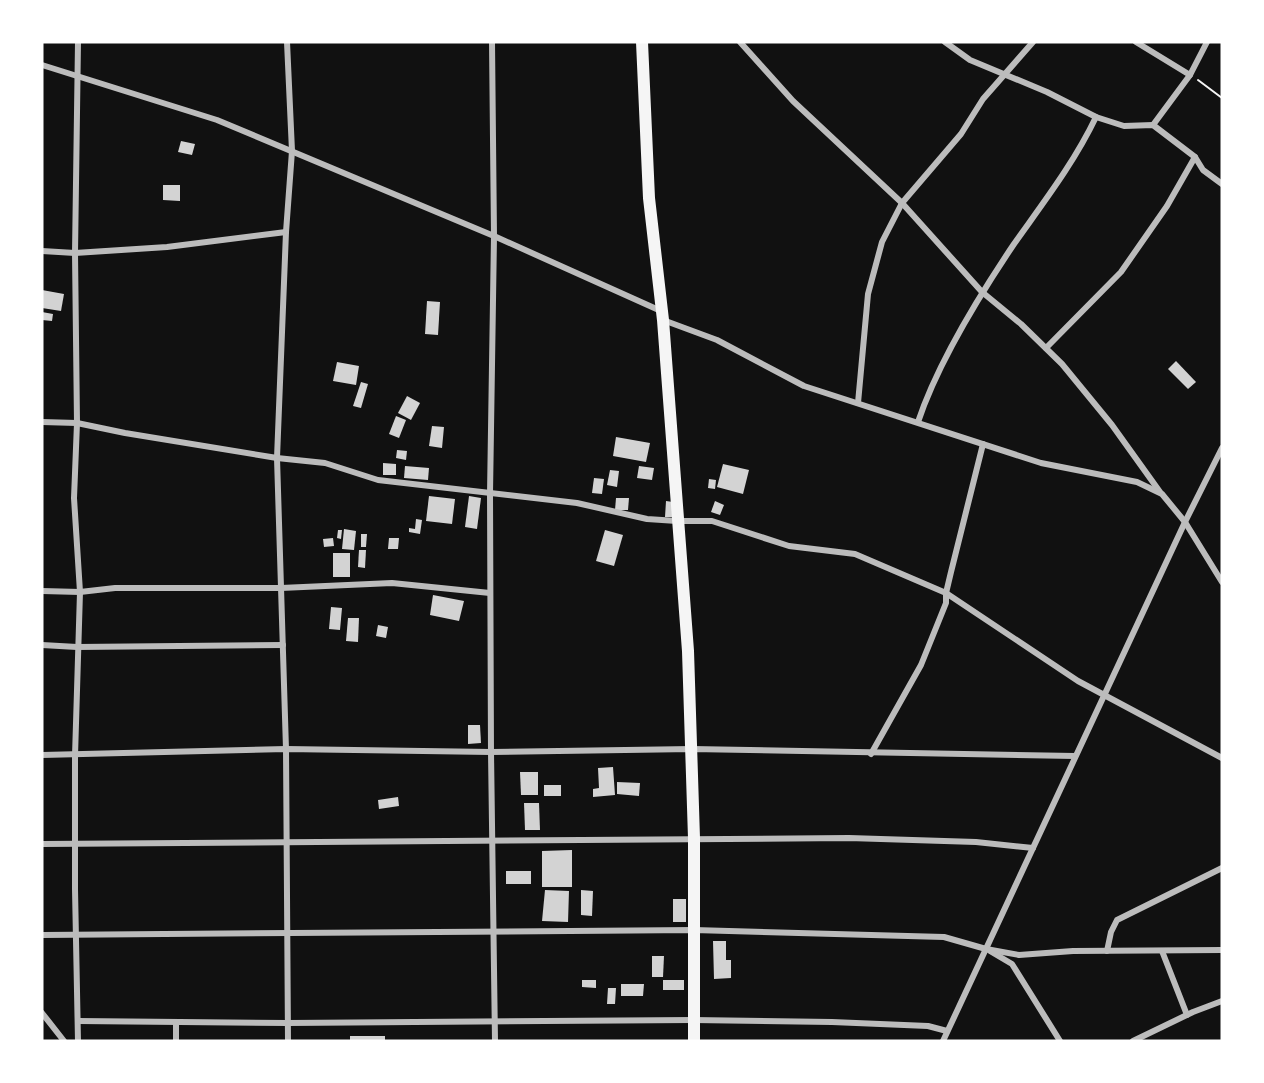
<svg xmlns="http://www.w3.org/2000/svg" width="1264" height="1083" viewBox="0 0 1264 1083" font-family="'Roboto Serif',serif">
	<rect width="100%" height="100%" fill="#111"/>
	<g fill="#d3d3d3">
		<polygon points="181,141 195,144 192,155 178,152"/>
		<polygon points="163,185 180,185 180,201 163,200"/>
		<polygon points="42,290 64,294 61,311 42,308"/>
		<polygon points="427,301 440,302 438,335 425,334"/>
		<polygon points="42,312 53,314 52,321 42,320"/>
		<polygon points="1176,361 1196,382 1188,389 1168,369"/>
		<polygon points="337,362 359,366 356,385 333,381"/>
		<polygon points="361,382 368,384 361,408 353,406"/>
		<polygon points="407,396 420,403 411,420 398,413"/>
		<polygon points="396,416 406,420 399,438 389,434"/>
		<polygon points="432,426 444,427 442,448 429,446"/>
		<polygon points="616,437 650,443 646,462 613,456"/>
		<polygon points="397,450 407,451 406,460 396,458"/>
		<polygon points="383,463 396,464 396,475 383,475"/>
		<polygon points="723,464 749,470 743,494 717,487"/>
		<polygon points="405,466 429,468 428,480 404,478"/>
		<polygon points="639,466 654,468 652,480 637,478"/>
		<polygon points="610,470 619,471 617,487 607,485"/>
		<polygon points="594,478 604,479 602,494 592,493"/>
		<polygon points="709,479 716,480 715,489 708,488"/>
		<polygon points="429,496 455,499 452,524 426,521"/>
		<polygon points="469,496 481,498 477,529 465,527"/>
		<polygon points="616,498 629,498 628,510 615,510"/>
		<polygon points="666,501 673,502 672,517 665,517"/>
		<polygon points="715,501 724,505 720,515 711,512"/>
		<polygon points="416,519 422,520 420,534 409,532 409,528 415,529"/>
		<polygon points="344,529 356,531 354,550 342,549"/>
		<polygon points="338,530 342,530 341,539 337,538"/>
		<polygon points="605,530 623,535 614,566 596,561"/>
		<polygon points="361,534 367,534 366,547 361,547"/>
		<polygon points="333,538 334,546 324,547 323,539"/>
		<polygon points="389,538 399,538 398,549 388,549"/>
		<polygon points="359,550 366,550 365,568 358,567"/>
		<rect x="333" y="553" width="17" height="24"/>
		<polygon points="433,595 464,601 459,621 430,615"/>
		<polygon points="331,607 342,608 340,630 329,629"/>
		<polygon points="348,618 359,618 358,642 346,641"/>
		<polygon points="378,625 388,627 386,638 376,636"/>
		<polygon points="468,725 480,725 481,743 468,744"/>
		<polygon points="613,767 615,795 593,797 593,789 599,788 598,768"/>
		<polygon points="520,772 538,772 538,795 521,795"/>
		<polygon points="617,782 640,783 639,796 617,794"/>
		<rect x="544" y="785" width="17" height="11"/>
		<polygon points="398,797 399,806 379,809 378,800"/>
		<polygon points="524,803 539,803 540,830 525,830"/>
		<polygon points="572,850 572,887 542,887 542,851"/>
		<rect x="506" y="871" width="25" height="13"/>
		<polygon points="545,890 569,891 568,922 542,921"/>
		<polygon points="581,890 593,891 592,916 581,915"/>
		<rect x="673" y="899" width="13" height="23"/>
		<polygon points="713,941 726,941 726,960 731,960 731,978 714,979"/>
		<polygon points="652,956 664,956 663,977 652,977"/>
		<polygon points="582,980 596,980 596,988 582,987"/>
		<rect x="663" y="980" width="21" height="10"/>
		<polygon points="621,984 644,984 643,996 621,996"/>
		<polygon points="608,988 616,988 615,1004 607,1004"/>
		<rect x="350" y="1036" width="35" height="5"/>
	</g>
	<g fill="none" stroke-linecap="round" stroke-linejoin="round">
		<polyline stroke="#f5f5f5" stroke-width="2" points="1198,80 1222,98"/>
		<g stroke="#bcbcbc" stroke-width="6">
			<polyline points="78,42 75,253 77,423 74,498 80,592 75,756 75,889 78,1041"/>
			<polyline points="287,42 292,151 286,232 277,458 286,749 288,1041"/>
			<polyline points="492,42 494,236 490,494 491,752 495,1041"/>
			<polyline points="740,42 793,101 902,203 982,292 1021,324 1062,364 1112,425 1160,492"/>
			<polyline points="945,42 970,60 1047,92 1096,117 1124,126 1153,125 1195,157 1203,170 1222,184"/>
			<polyline points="1136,42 1190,75"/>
			<polyline points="42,65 217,120 494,236 661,311"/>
			<polyline points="1153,125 1190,75 1207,42"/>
			<polyline points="42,251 75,253 167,247 286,232"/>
			<polyline points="663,320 717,340 804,386 1041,463 1137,482 1162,494 1185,522 1222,582"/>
			<polyline points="1046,348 1121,272 1167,206 1195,157"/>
			<polyline points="858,403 868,294 882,242 902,203 961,134 983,99 1033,42"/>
			<polyline points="42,422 77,423 125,433 277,458 325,463 378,480 577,503 647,519 677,521 712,521 789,546 855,554 946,593 1078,681 1222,758"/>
			<path d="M918 422C938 362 979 296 1014 244 1043 203 1074 163 1096 117"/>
			<polyline points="42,591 80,592 115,588 281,588 392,583 490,593"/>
			<polyline points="42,645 77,647 283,645"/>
			<polyline points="871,754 921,665 946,603 946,593 951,572 983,444"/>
			<polyline points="42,755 286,749 491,752 692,749 1075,756"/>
			<polyline points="42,844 849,838 976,842 1033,848"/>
			<polyline points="42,935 694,930 944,937 986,949 1019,955 1073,951 1222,950"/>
			<polyline points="990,951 1012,964 1060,1041"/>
			<polyline points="1107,951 1111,932 1117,920 1222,868"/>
			<polyline points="1162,951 1187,1015"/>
			<polyline points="42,1013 64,1041"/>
			<polyline points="78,1021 288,1023 693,1020 832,1022 928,1026 947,1031"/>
			<polyline points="176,1022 176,1041"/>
			<polyline points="943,1041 1185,522 1222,448"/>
			<polyline points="1133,1041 1193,1012 1222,1001"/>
		</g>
		<polyline stroke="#f5f5f5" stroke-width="12" points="642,42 649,198 663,320 688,651 694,838 694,1041"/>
	</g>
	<rect width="1264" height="1083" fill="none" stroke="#ffffff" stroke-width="87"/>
</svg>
